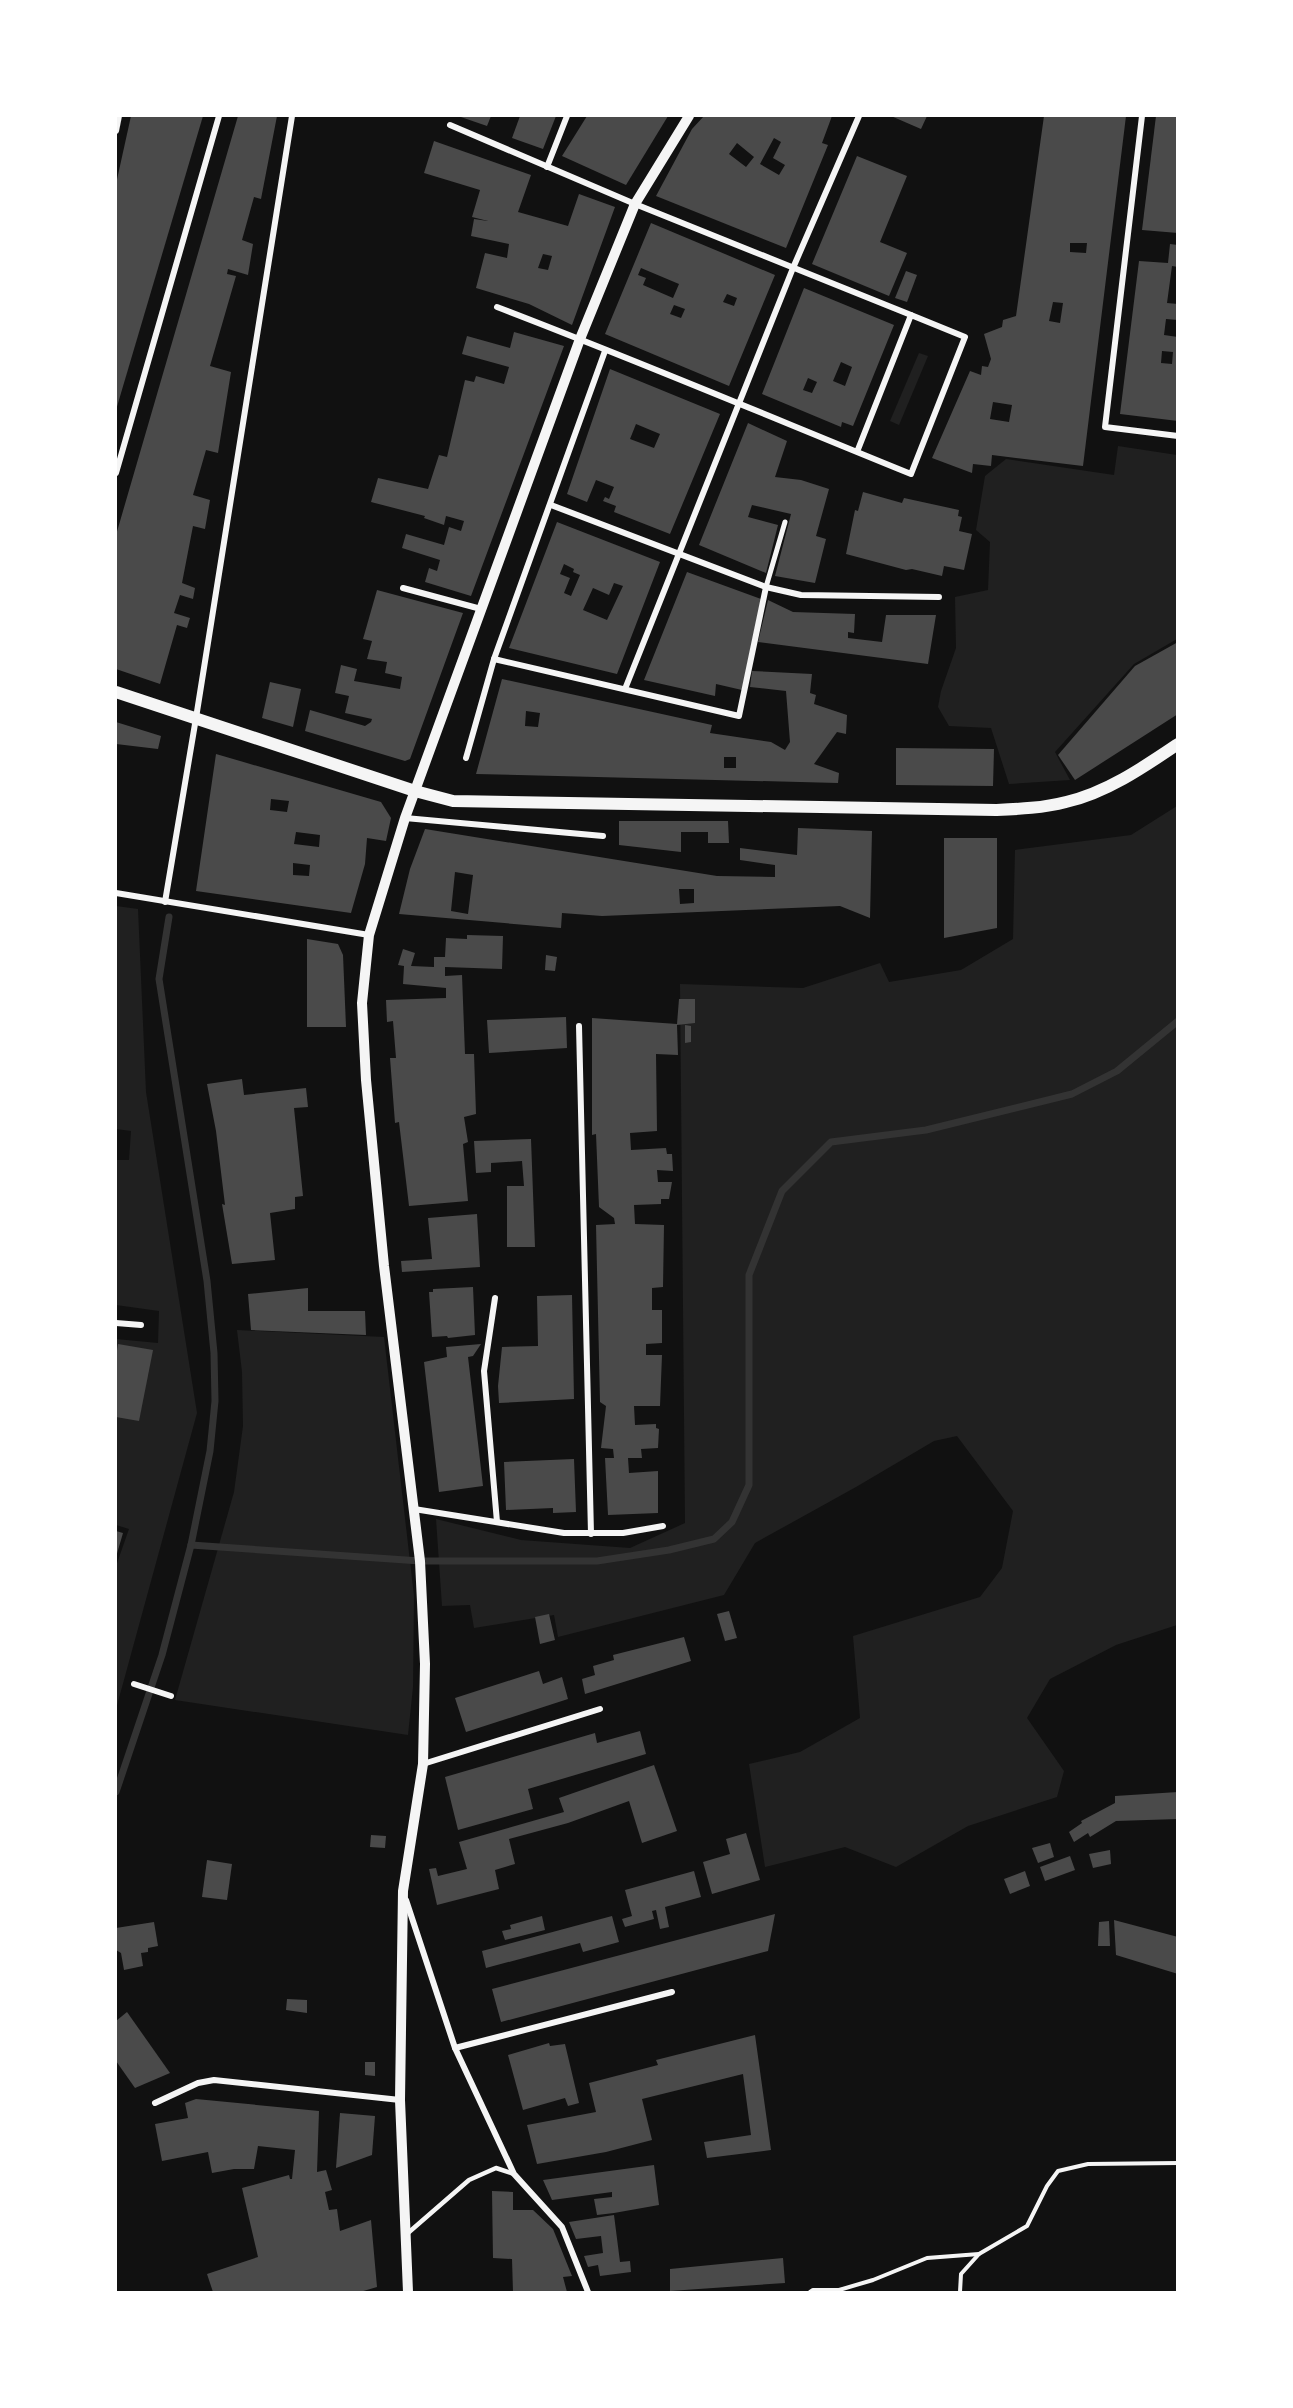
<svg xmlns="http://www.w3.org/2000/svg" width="1293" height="2408" viewBox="0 0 1293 2408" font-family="Bitter,serif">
	<rect width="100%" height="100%" fill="#111"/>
	<g fill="#202020">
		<polygon points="919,353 928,356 899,425 890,421"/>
		<polygon points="1118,446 1177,455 1177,639 1134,664 1055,752 1070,780 1009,784 991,728 949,726 938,707 941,691 956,648 955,597 988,590 990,542 976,530 985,476 1006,459 1114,475"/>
		<polygon points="1177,806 1177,1625 1116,1645 1050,1679 1027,1718 1064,1771 1057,1797 968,1826 896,1867 845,1847 765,1867 749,1764 800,1752 860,1718 853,1636 980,1597 1002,1568 1013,1511 957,1436 934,1441 856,1487 755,1543 724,1595 558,1637 554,1615 474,1628 470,1605 442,1606 436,1519 521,1540 630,1548 685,1523 680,984 803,988 880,963 889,982 961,970 1013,939 1015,850 1131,835"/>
		<polygon points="116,906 138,909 146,1092 197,1413 116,1709 116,1566 129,1529 116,1525 116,1339 158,1343 159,1311 116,1305 116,1160 129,1160 131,1131 116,1129"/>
		<polygon points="237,1330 384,1337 414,1596 413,1687 408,1735 175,1700 234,1492 243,1426 242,1372"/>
	</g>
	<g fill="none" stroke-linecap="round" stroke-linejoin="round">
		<g stroke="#333" stroke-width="7">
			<polyline points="191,1545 420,1561 597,1561 669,1550 714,1539 732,1522 749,1485 749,1275 782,1191 831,1142 926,1130 1072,1094 1117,1071 1178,1021"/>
			<polyline points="116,1792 162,1655 191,1545 210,1451 215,1401 214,1353 207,1281 159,979 169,917"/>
		</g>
	</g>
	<g fill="#4a4a4a" fill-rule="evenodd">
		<polygon points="131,116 203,116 116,410 116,184"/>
		<polygon points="238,116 277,116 261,199 254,197 242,240 253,244 248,275 228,269 227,274 236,276 210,366 231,372 218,453 206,450 193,495 210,500 205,529 193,526 182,583 195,588 193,599 180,595 174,613 190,618 187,628 177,625 160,684 116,669 116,535"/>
		<polygon points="458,116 491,116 487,126"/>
		<polygon points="520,116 556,116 543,149 512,138"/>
		<polygon points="587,116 668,116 626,185 562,156"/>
		<path d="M704 116H832L822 143 828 145 786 248 656 196 692 129ZM774 138 781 142 773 158 785 165 779 175 760 164ZM737 143 754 157 746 167 729 154Z"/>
		<polygon points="891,116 927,116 921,129"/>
		<path d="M1044 116H1126L1083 466 992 455 991 466 973 464 972 473 932 458 970 371 981 375 982 366 988 367 991 359 984 334 1002 327 1003 320 1016 316ZM1070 243H1087L1086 253 1070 252ZM1053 302 1063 303 1060 323 1049 321ZM993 402 1012 405 1009 422 990 419Z"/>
		<polygon points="1156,116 1178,116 1178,233 1142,230"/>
		<path d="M434 141 531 175 518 212 568 226 579 194 615 207 572 325 529 304 476 288 485 253 507 258 509 244 471 236 474 219 488 221 472 217 480 190 424 173ZM543 254 552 256 548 270 538 268Z"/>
		<polygon points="857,156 907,176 880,242 907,253 889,296 812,264"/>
		<path d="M651 223 775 275 729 386 605 334ZM641 268 679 284 673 298 643 285 646 278 638 275ZM727 294 737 298 734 306 723 302ZM674 305 685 309 681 318 670 314Z"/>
		<path d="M1170 244 1178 245V267L1172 266 1167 303 1178 304V320L1166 319 1164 335 1178 337V421L1120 414 1139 261 1168 263ZM1162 351 1173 352 1172 364 1161 363Z"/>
		<polygon points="906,271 917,275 907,302 895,298"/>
		<path d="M804 288 894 325 853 426 842 422 841 427 762 394ZM841 362 852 367 845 386 833 381ZM808 378 817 382 812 393 803 390Z"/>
		<polygon points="514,332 564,346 471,596 425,582 429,568 437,571 440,560 402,548 406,534 444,545 449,527 461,531 464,521 446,516 444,525 424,518 425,516 371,502 378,478 428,489 439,455 447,457 465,380 474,382 476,376 504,384 509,367 462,354 467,336 510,348"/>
		<path d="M610 369 720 414 670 534 614 512 616 506 603 501 605 497 609 499 614 487 596 480 587 502 567 494ZM636 424 660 434 654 448 630 439Z"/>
		<polygon points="748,423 787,441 775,477 801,480 829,489 816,536 826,539 815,583 775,576 791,514 752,505 748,517 778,525 766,573 699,545"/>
		<polygon points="863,492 902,503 904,498 959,510 958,516 962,517 959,531 972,534 964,570 944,566 942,576 912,569 906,570 846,554 855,510 858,511"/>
		<path d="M557 522 660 562 617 674 509 648ZM564 564 574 569 573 572 580 575 571 596 564 593 570 578 560 574ZM614 583 623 586 607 620 583 610 593 588 609 595Z"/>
		<polygon points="687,572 761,599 742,690 716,684 715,696 644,680"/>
		<polygon points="377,590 463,613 410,759 405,761 305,731 310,710 365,726 371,722 372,719 345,713 349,696 335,693 341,665 357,669 354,681 400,689 402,677 385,673 387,662 367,659 372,641 363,639"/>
		<polygon points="768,600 793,612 855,614 854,633 848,632 848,638 882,642 886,615 936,615 928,664 758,642"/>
		<polygon points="1178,642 1178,714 1075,780 1058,755 1135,666"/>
		<path d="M752 671 812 674 810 693 816 695 814 704 847 715 846 734 837 732 814 764 839 773 838 783 476 774 502 679 712 725 710 733 771 742 785 750 790 742 786 691 750 687ZM526 711 540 713 538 727 525 726ZM724 757H736V768H724Z"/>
		<polygon points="270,682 301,689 293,727 262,718"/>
		<polygon points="116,722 161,736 158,749 116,744"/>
		<polygon points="896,748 994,749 993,786 896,785"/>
		<path d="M216 754 381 802 391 818 386 841 367 838 365 864 351 913 196 891ZM271 799 289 801 287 812 270 810ZM296 832 320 835 319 847 294 844ZM293 863 310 865 309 876 293 875Z"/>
		<polygon points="619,821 728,821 729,843 708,843 708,832 681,832 681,852 619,845"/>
		<path d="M798 828 872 831 870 918 840 906 602 916 562 913 561 928 399 914 410 869 425 829 717 876 775 877V865L740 860V848L797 855ZM455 872 473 875 468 914 451 911ZM679 889H694V903L680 904Z"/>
		<polygon points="944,838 997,838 997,928 944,938"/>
		<polygon points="467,935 503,936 502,969 445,967 445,976 462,975 465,1054 474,1054 476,1114 464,1117 468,1142 463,1144 468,1201 409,1206 399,1122 395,1123 390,1058 396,1058 393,1021 387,1022 386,1000 446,998 446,988 403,984 404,966 398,965 403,949 415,953 411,966 434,967 434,957 445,957 446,938 467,939"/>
		<polygon points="307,939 338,944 343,955 346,1027 307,1027"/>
		<polygon points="546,955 557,957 555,971 545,970"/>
		<polygon points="679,999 695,999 695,1023 677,1025 678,1055 656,1054 657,1131 630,1133 631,1150 666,1148 667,1154 672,1154 673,1171 657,1170 658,1182 672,1182 669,1199 661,1199 661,1204 634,1205 635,1224 664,1225 663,1287 652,1288 652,1310 662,1310 662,1343 646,1344 646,1355 662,1355 660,1406 634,1406 635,1425 656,1424 656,1428 659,1429 658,1448 641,1449 642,1458 628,1458 629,1473 658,1471 658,1513 608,1515 605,1458 614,1458 613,1449 601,1448 606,1406 600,1402 596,1225 615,1224 614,1218 599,1207 596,1134 592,1135 592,1018 677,1024"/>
		<polygon points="566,1017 567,1048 489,1053 487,1020"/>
		<polygon points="685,1025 691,1026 691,1042 685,1043"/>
		<polygon points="242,1079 244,1095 306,1088 308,1107 294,1108 303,1196 295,1197 295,1209 270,1213 275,1260 232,1264 222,1204 225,1205 216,1131 207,1084"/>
		<polygon points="531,1139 535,1247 507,1247 507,1186 524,1186 522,1161 491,1163 491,1172 476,1173 474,1141"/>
		<polygon points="477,1214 480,1267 402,1272 401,1261 432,1259 428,1218"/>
		<polygon points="473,1287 475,1335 448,1338 447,1336 432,1337 429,1292 433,1292 433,1289"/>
		<polygon points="308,1288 308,1311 365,1311 366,1335 251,1330 248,1294"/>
		<polygon points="572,1295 574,1399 499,1403 498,1386 502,1347 538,1346 537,1296"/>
		<polygon points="118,1344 153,1350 139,1421 116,1417 116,1357"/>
		<polygon points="481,1344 473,1356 468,1357 483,1486 439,1492 424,1362 447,1357 446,1347"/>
		<polygon points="574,1459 576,1512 553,1513 553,1508 506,1510 504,1462"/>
		<polygon points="116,1531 123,1533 116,1557"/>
		<polygon points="729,1611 737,1638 725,1641 717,1614"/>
		<polygon points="549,1614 555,1640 540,1644 535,1617"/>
		<polygon points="684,1637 691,1661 585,1694 582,1679 595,1675 593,1666 614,1660 613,1655"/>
		<polygon points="539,1671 543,1684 562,1677 568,1699 466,1732 455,1698"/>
		<polygon points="640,1731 646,1754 528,1789 533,1809 458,1830 445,1777 595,1733 597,1743"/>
		<polygon points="654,1765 677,1831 642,1843 629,1801 568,1823 509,1839 515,1864 495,1870 499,1889 437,1905 429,1869 436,1868 438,1876 467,1869 459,1842 564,1812 559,1798"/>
		<polygon points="1178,1792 1178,1819 1116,1821 1090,1837 1088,1833 1074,1842 1069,1832 1082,1823 1081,1821 1115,1803 1115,1796"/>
		<polygon points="746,1833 760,1880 712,1894 703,1862 730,1854 726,1839"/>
		<polygon points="371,1835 386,1836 385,1848 370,1847"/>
		<polygon points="1050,1843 1054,1857 1038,1863 1032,1848"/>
		<polygon points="1110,1850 1111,1864 1093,1868 1089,1854"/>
		<polygon points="1070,1856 1075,1870 1045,1881 1040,1867"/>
		<polygon points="207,1860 232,1864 227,1900 202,1897"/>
		<polygon points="694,1871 701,1897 665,1907 669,1927 660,1929 656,1910 652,1911 654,1919 625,1927 622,1919 632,1916 625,1890"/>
		<polygon points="1025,1871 1030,1886 1010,1894 1004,1879"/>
		<polygon points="775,1914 768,1951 501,2022 492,1989"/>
		<polygon points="542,1916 545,1930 505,1940 502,1931 511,1929 510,1925"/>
		<polygon points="612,1916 619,1942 583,1952 580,1943 486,1968 482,1951"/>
		<polygon points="1114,1920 1178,1937 1178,1974 1116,1955"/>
		<polygon points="1109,1921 1110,1946 1098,1946 1099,1922"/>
		<polygon points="154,1922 158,1946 148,1948 148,1952 141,1953 143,1966 124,1970 121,1953 116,1950 116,1928"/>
		<polygon points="287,1999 307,2000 307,2013 286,2010"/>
		<polygon points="127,2012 170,2073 135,2088 116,2061 116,2021"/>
		<polygon points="755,2035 771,2150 707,2158 704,2142 751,2135 743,2074 642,2099 652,2140 606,2152 537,2164 527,2125 596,2112 589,2083 658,2065 656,2060"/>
		<polygon points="549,2043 550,2046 565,2044 579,2103 568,2106 565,2098 523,2110 508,2055"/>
		<polygon points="365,2062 375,2062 375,2076 365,2075"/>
		<polygon points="196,2099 319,2111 317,2172 326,2170 332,2190 325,2192 329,2210 337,2209 340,2231 371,2220 377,2287 360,2292 213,2292 207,2274 258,2257 242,2188 289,2175 290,2179 292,2179 295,2150 258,2146 254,2169 234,2169 212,2173 208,2152 162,2161 155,2124 188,2118 185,2103"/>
		<polygon points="340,2113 375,2116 372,2155 336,2168"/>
		<polygon points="654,2165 659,2205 614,2213 597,2215 594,2199 612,2197 612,2192 552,2200 543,2180"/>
		<polygon points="492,2191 513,2192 513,2210 533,2210 553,2229 572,2276 563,2277 567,2292 513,2292 512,2259 493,2258"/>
		<polygon points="614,2215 620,2262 630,2261 631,2272 600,2276 598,2265 588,2267 584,2256 603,2253 601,2236 576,2239 569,2222"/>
		<polygon points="783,2258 785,2283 670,2291 670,2269"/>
	</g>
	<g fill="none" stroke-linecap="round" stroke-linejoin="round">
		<g stroke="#f5f5f5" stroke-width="4">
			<polyline points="810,2292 813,2290 839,2290 873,2280 927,2258 979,2254"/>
			<polyline points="960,2292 961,2274 979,2254 1027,2226 1047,2186 1058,2171 1088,2164 1178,2163"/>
		</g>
		<polyline stroke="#f5f5f5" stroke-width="4.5" points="408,2233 469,2180 496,2168 514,2174"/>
		<polyline stroke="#f5f5f5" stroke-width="5" points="766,587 785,522"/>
		<g stroke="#f5f5f5" stroke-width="6">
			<polyline points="1142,116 1105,427 1178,436"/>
			<polyline points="450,125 635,204 911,315"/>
			<polyline points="116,131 119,116"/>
			<polyline points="547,167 567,116"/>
			<path d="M497 307C636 360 773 418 911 474L965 337 911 315 857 452"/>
			<polyline points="116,473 219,116"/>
			<polyline points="551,505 766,587 801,595 939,597"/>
			<polyline points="403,588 481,609"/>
			<polyline points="494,659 739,716 766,587"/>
			<polyline points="625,689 793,268 859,116"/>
			<polyline points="466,758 494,659 605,351"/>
			<polyline points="405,818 603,836"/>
			<polyline points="116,893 369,935"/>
			<polyline points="165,902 196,718 292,116"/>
			<polyline points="579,1026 591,1534"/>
			<polyline points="495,1298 484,1371 497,1522"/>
			<polyline points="116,1323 141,1325"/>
			<polyline points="414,1509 564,1533 623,1533 663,1526"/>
			<polyline points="134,1684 171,1696"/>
			<polyline points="423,1764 600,1709"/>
			<polyline points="406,1900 455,2048 514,2174 562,2227 588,2292"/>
			<polyline points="455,2048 672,1992"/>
			<polyline points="155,2103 198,2083 214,2080 400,2100"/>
		</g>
		<polyline stroke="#f5f5f5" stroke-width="10" points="408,2292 400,2100 403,1891 423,1764 425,1664 420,1561 384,1266 366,1080 362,1003 369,935 405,818 580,339 635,204 689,116"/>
		<path stroke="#f5f5f5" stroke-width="12" d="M116 692 415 791 453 801 996 810C1019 809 1043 808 1066 802 1106 793 1144 767 1178 744"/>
	</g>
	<rect width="1293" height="2408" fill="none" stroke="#ffffff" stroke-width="234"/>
</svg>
